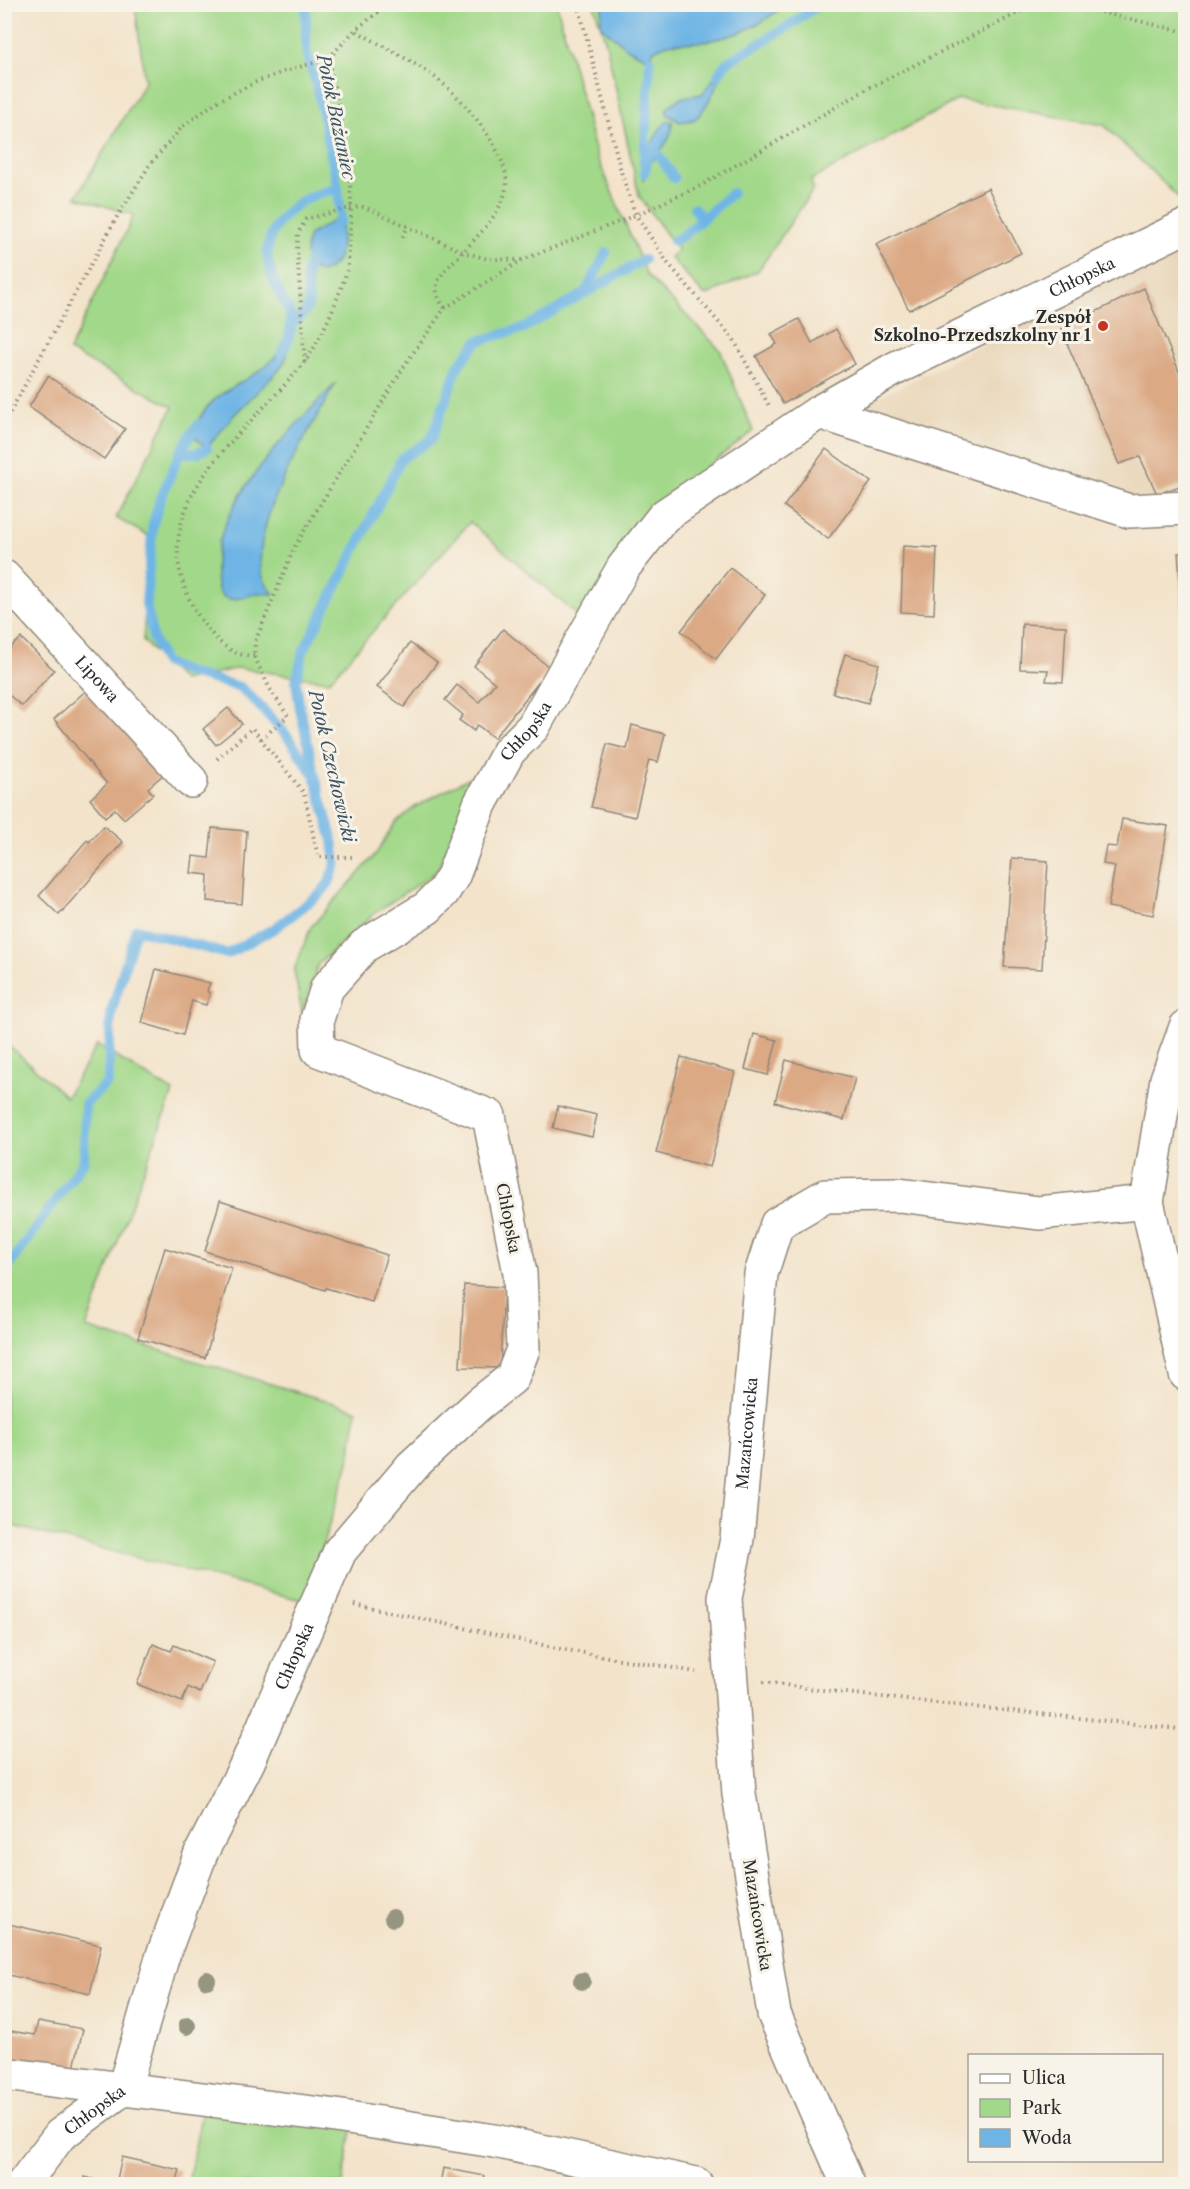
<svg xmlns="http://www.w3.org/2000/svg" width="1190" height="2189" viewBox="0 0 1190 2189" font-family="'Libre Caslon Text',serif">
	<rect width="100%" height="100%" fill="#f7f3e8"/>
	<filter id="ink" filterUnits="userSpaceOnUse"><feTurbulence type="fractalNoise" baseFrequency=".0167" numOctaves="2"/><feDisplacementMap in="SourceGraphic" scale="12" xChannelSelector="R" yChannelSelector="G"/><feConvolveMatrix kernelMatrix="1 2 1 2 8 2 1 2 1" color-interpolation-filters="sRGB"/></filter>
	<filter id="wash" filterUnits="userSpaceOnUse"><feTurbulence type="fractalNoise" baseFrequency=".008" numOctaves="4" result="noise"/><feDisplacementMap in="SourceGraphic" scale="24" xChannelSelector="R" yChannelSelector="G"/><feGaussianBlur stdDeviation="1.35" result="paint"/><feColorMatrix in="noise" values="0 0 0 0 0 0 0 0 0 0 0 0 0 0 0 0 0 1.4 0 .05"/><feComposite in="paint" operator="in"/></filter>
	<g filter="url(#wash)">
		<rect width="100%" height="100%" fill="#f3e3ca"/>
		<polygon fill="#e8d5b7" points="1185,242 1185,498 1134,502 856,409"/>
		<g fill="#a2d889" stroke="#66825a" stroke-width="1.5">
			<polygon points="135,5 557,5 597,157 647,275 720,350 753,431 634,524 582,619 470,522 329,681 238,668 183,681 143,641 150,537 116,518 173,407 69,351 134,215 76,197 145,82"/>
			<polygon points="594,5 1185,5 1185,204 1104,125 959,99 811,180 813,190 758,271 705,296 670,257 678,250 639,196 606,43"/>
			<polygon points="483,770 437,871 375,913 318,964 302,1013 294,970 311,927 376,854 395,823 415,807"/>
			<polygon points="4,1041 66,1097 97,1045 173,1092 86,1328 357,1410 349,1462 305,1601 5,1524"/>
			<polygon points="203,2105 353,2125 343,2184 188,2184"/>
		</g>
		<g fill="#6eb5e5" stroke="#4c7088" stroke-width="1.5">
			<path d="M602 5V4L784 5C759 28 730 39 697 42 677 44 670 40 653 51L650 60 627 48 601 26Z"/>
			<path d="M726 63C723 74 705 113 695 119 691 121 684 121 680 122L667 114V108L680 98 702 94Z"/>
			<path d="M668 121H672C674 139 660 150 651 163 648 168 646 175 643 181 644 164 653 131 668 121Z"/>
			<path d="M338 195C340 219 351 264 321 273 304 268 304 250 309 235L340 217V210L335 203Z"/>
			<path d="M289 342 286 359 279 370 235 414 207 448 191 434C211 390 231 392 266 366 274 359 281 350 289 342Z"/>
			<path d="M336 383C309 432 254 514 261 570 262 579 268 587 274 594 269 594 264 593 260 593 250 594 233 603 224 597 216 592 217 581 216 572 212 505 292 429 336 383Z"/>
		</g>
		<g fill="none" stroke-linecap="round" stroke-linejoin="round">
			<g stroke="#6eb5e5" stroke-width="10">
				<polyline points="718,75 726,63 787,27 820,4"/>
				<polyline points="658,154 674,178"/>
				<polyline points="644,164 650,60"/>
				<polyline points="644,173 649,156 657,145"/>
				<polyline points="694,208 702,219"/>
				<polyline points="331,229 341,221 338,189"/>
				<polyline points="674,241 684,235 732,193"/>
				<polyline points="585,293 644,260"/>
				<path d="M290 326C321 301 304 302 307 272 308 265 311 259 312 253"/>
				<path d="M281 354C289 342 293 329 290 315 289 309 284 304 282 298 267 269 259 245 282 218 298 200 314 193 338 189L318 90 306 51V4"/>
				<polyline points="199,424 191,434 180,453 160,500 153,524 146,603 153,638 164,662 186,672 240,687 255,701 288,737 311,771"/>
				<polyline points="180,453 197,453 207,448"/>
				<polyline points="4,1272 84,1161 85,1104 108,1082 111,1013 136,929 227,954 275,928 320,894 329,883 336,863 333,841 315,776 300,709 296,682 303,652 402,458 431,440 458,366 478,341 524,328 585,293 606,253"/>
			</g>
		</g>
		<g id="blocks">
			<g fill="#dba984">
				<polygon points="988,188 1021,253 909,310 876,244"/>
				<polygon points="1144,288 1186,388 1186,484 1157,494 1140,457 1119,464 1061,329"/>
				<polygon points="799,319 812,343 836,329 855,364 783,404 756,356 777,344 771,334"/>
				<polygon points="48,376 125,429 104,459 29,407"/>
				<polygon points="826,449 871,482 828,539 784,506"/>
				<polygon points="903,546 937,548 934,614 901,612"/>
				<polygon points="1178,553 1186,553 1186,628 1184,628"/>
				<polygon points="730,568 765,595 716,659 681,631"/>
				<polygon points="1022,624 1066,626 1063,682 1046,681 1048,670 1020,669"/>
				<polygon points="503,629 550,668 494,738 477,725 474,731 459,720 463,715 445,700 457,685 479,702 495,683 474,666"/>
				<polygon points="21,638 54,670 22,706 4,691 4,643 10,648"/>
				<polygon points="410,643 437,663 404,707 377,687"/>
				<polygon points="845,654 879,664 868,703 833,693"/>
				<polygon points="90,687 165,773 148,788 153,794 124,819 115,809 105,817 90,799 107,784 54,719"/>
				<polygon points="228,708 242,724 216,745 203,729"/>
				<polygon points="632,725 665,734 658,762 649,760 635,817 591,807 607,744 627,749"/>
				<polygon points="1122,819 1168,826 1153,915 1108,907 1115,866 1103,864 1106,846 1117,847"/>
				<polygon points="104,826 123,842 59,915 39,896 87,840 89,842"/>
				<polygon points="212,828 247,831 242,904 207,901 208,875 191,873 193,856 209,858"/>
				<polygon points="1012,858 1048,861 1042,969 1004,967"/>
				<polygon points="156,969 210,983 207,991 210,994 206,1005 192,1001 183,1035 142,1023"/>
				<polygon points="754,1034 777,1040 768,1075 745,1069"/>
				<polygon points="681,1057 735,1072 710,1167 656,1153"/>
				<polygon points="786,1060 855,1078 844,1120 775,1102"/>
				<polygon points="558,1106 597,1115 592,1137 553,1128"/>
				<polygon points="220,1201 387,1255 372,1302 326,1288 325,1290 205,1251"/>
				<polygon points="165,1248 232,1268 205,1358 138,1338"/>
				<polygon points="464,1285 504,1287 500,1368 460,1367"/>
				<polygon points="153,1644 171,1651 174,1645 213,1662 200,1693 188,1687 182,1702 137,1684"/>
				<polygon points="4,1923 101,1945 90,1994 4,1974"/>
				<polygon points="38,2021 83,2029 73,2072 4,2061 4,2030 35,2035"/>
				<polygon points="122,2157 180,2170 176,2184 116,2184"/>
				<polygon points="443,2168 485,2176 483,2184 440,2184"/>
				<polygon points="85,2177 112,2184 84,2184"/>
			</g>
		</g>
	</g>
	<g filter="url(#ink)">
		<use href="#blocks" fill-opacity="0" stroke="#8f877a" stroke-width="1.5"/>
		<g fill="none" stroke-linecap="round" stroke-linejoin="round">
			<defs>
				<g id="street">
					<polyline points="819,412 1129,511 1186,508"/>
					<path id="s1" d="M4 577 191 781"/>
					<polyline points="1147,1202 1186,1374"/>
					<polyline points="4,2074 329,2115 494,2141 696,2184"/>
					<path id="s2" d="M23 2184 60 2135 124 2088 163 1955 201 1853 248 1762 340 1551 412 1466 479 1404 512 1378 523 1349 520 1273 489 1116 318 1050 317 1019 327 988 364 946 427 908 443 892 453 876 480 804 509 751 533 727 623 568 664 516 819 412 896 368 1186 226"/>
					<path id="s3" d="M848 2184 774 2014 739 1794 725 1598 737 1539 761 1274 777 1224 825 1196 899 1195 1039 1213 1147 1202 1167 1079 1186 1027"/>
				</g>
			</defs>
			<use href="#street" stroke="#8f877a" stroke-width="36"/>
			<g stroke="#8f877a" stroke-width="4" stroke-dasharray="1.5 4.5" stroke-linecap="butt">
				<polyline points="578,4 622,175 636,215 667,262 734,340 769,406"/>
				<polyline points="1066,4 1186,32"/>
				<polyline points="403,237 408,226"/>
				<path d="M445 308C425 283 445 271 463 252L488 259 521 260"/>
				<polyline points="305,362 297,250 298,233 306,219 350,208"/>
				<polyline points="4,423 117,217 149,166 182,127 216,102 256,82 292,69 328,59"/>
				<path d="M254 656C247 655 239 655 232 651 217 642 204 626 196 612 134 505 245 436 303 364 319 345 340 295 347 270 349 260 349 249 350 238 355 175 342 120 328 59L355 30 389 4"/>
				<polyline points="261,739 288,716 270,689 254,656 255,642 295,546 406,363 445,308 522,260 636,215 700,186 869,88 1036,4"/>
				<polyline points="217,759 252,728 304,793 318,857 355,857"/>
				<polyline points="354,1604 561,1649 696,1672"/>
				<path d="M763 1682C903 1702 1045 1713 1186 1730"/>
			</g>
			<use href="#street" stroke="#fff" stroke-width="33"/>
			<path stroke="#8f877a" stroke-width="4" stroke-dasharray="1.5 4.5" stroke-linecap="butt" d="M350 208 362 207 372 210 463 252C479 234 502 213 506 188 512 157 465 101 441 82 415 61 383 47 355 30"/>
		</g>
		<g fill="#96957f">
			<circle cx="393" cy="1918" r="9"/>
			<circle cx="207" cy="1980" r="9"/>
			<circle cx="582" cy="1981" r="9"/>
			<circle cx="187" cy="2026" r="9"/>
		</g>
	</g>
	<circle fill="#c8321e" stroke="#f7f3e8" stroke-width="2" cx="1103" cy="326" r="6"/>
	<g text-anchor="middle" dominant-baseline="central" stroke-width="6" stroke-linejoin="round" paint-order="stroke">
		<g font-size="16" fill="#2b2b2b" stroke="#f7f3e8">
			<text stroke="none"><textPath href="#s2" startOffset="2553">Chłopska</textPath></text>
			<text stroke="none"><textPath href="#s1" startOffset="138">Lipowa</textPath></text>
			<text stroke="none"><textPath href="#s2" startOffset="1814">Chłopska</textPath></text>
			<text transform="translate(509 1218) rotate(79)">Chłopska</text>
			<text stroke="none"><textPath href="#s3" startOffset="771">Mazańcowicka</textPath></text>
			<text stroke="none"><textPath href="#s2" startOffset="606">Chłopska</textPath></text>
			<text transform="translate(758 1915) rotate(81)">Mazańcowicka</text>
			<text stroke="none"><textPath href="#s2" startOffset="104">Chłopska</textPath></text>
		</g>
		<g font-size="16" font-weight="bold" fill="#2b2b2b" stroke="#f7f3e8" text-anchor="end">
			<text x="1091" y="317">Zespół<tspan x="1091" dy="18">Szkolno-Przedszkolny nr 1</tspan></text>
		</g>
		<g font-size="18" font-style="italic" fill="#3f5463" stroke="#f7f3e8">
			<text transform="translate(336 117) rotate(78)">Potok Bażaniec</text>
			<text transform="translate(332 766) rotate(77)">Potok Czechowicki</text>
		</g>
	</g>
	<rect width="1190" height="2189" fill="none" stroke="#f7f3e8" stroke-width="24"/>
	<rect x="968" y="2054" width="195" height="108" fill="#f7f3e8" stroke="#a5a39c" stroke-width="1.5"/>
	<rect x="980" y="2074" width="30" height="9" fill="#ffffff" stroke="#a5a39c" stroke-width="1.5"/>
	<text x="1022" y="2084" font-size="18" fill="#2b2b2b">Ulica</text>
	<rect x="980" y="2099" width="30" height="18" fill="#a2d889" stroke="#a5a39c" stroke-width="1.5"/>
	<text x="1022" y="2114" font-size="18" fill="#2b2b2b">Park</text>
	<rect x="980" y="2129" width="30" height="18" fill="#6eb5e5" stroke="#a5a39c" stroke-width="1.5"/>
	<text x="1022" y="2144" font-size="18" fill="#2b2b2b">Woda</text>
</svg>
